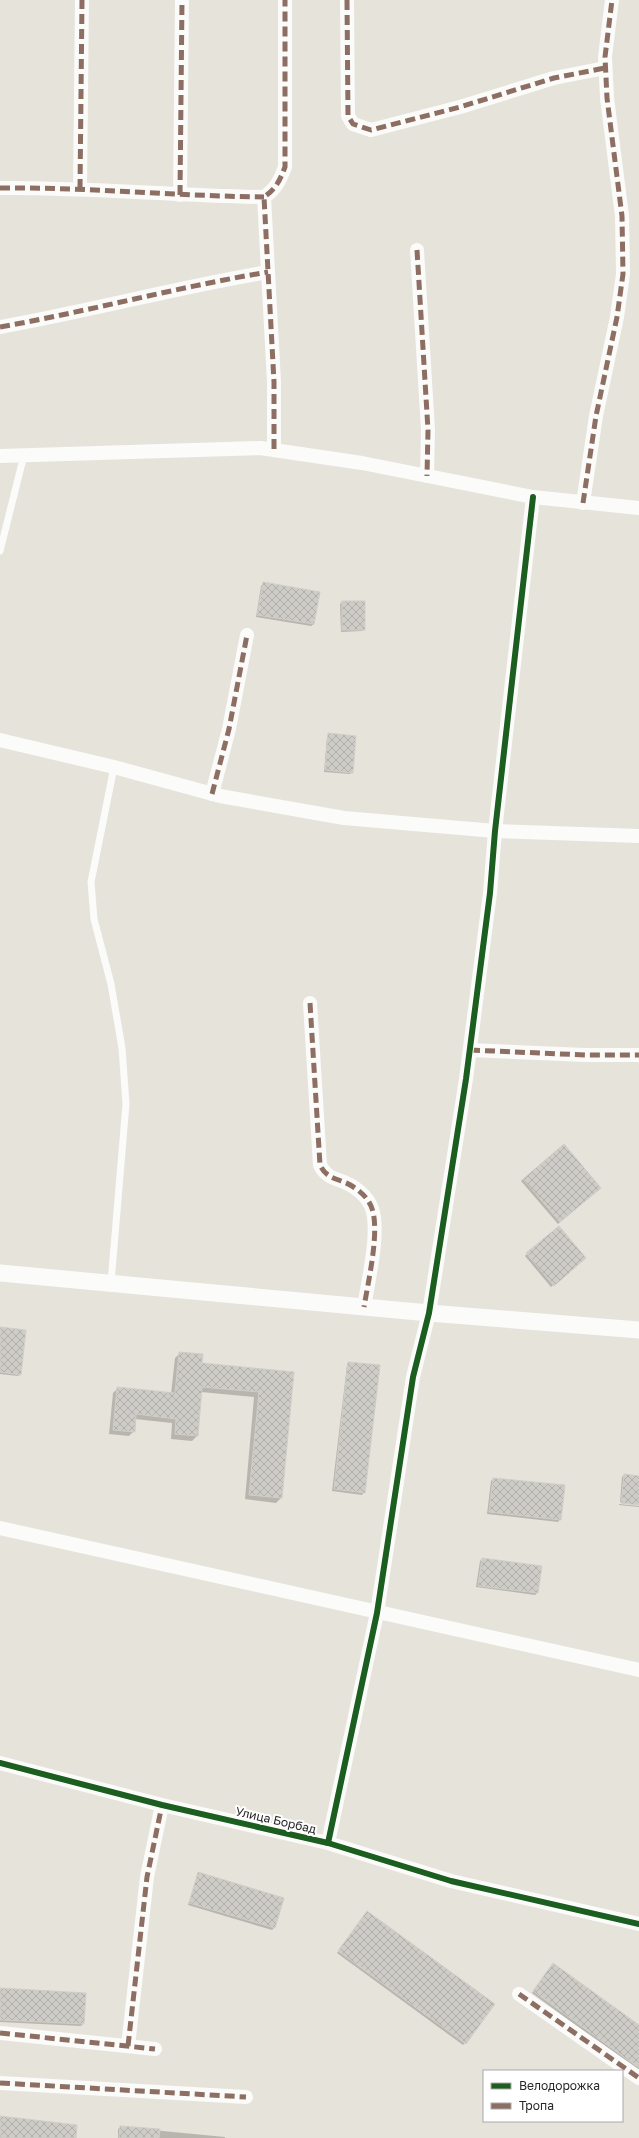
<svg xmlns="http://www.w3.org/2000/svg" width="639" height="2138" viewBox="0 0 639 2138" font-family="'Golos Text',sans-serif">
	<defs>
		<pattern id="building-cross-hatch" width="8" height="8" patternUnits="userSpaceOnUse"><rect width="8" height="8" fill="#ceccc7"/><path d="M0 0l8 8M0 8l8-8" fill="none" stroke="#b1afab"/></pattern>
	</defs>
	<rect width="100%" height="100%" fill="#e6e3db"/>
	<g fill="#0003">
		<polygon points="263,584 314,624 311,626 256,617 261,586"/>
		<polygon points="342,602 364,629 362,631 341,632 340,604"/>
		<polygon points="329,735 352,772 350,774 324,772 327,737"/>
		<polygon points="523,1179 598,1190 558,1224 521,1181"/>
		<polygon points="527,1254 583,1260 551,1287 525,1256"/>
		<polygon points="0,1328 20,1374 18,1376 0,1374"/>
		<polygon points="180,1353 201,1363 293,1373 281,1498 276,1503 245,1499 254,1397 201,1392 197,1436 192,1441 171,1439 172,1423 135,1419 134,1431 129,1436 109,1434 113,1393 118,1388 171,1394 175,1358"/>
		<polygon points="349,1363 364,1492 362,1495 332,1491 347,1365"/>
		<polygon points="624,1475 639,1477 639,1504 620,1502 622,1477"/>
		<polygon points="493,1479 564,1486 560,1519 558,1522 487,1514 491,1481"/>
		<polygon points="619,1504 639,1506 639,1507 619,1505"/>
		<polygon points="482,1559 541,1567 537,1593 535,1595 476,1587 480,1561"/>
		<polygon points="198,1874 274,1928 272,1930 188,1905"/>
		<polygon points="365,1915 465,2043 463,2045 337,1953"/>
		<polygon points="551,1966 639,2027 639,2072 532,1993"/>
		<polygon points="0,1989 83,2024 81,2026 0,2022"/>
		<polygon points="121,2127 225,2137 225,2138 118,2138 118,2129"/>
	</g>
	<g fill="url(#building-cross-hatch)" stroke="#d1cec8">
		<polygon points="263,582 320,592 314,624 257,615"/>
		<rect x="342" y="601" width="23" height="29"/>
		<polygon points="328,733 356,736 353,773 325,770"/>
		<polygon points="564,1144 601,1188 560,1222 523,1179"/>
		<polygon points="559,1226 586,1258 554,1286 526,1253"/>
		<polygon points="0,1327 26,1330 21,1375 0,1372"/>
		<polygon points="179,1352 203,1354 202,1363 294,1372 282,1498 249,1495 259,1392 202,1387 198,1436 175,1434 176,1419 136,1414 135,1432 113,1430 117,1387 175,1393"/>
		<polygon points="348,1362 380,1365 365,1493 334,1489"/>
		<polygon points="624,1474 639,1476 639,1505 621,1503"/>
		<polygon points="493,1478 565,1485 561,1520 489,1512"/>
		<polygon points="482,1558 542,1566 538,1593 478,1586"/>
		<polygon points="198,1872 284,1898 275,1928 189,1903"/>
		<polygon points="367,1911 495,2004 466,2044 338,1951"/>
		<polygon points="553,1963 639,2025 639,2068 533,1991"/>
		<polygon points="0,1988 86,1993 84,2024 0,2020"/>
		<polygon points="0,2116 77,2125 76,2138 0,2138"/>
		<polygon points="120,2126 160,2129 159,2138 119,2138"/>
	</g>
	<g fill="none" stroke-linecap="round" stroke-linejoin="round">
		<g stroke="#fbfbfa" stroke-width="7">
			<polyline points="0,551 24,455"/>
			<polyline points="111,1283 126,1104 122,1048 111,984 94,919 91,882 114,767"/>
		</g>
		<g stroke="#fbfbfa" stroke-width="14">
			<polyline points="347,0 348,116 353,124 371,130 460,107 554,78 605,68"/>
			<path d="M0 188C88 187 176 196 264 197"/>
			<polyline points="80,189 82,0"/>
			<polyline points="180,195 182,0"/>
			<polyline points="417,250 428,430 427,476"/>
			<path d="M0 327C90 311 178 287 268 272"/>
			<path d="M274 449V382L264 197C276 189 280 180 285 167V0"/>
			<polyline points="0,456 260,448 362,463 533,497 639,508"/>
			<polyline points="583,503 596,416 617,317 623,274 622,216 607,98 605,57 612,0"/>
			<polyline points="0,740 114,767 220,796 344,818 495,831 639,836"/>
			<polyline points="212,794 229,729 247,635"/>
			<path d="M310 1003 320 1165C327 1180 339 1178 352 1186 360 1191 367 1197 371 1206 381 1228 368 1282 364 1307"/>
			<polyline points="470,1050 585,1055 639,1055"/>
			<polyline points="0,1528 639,1670"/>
			<polyline points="0,1763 162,1805 328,1843 451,1881 639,1924"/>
			<polyline points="328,1843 377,1613 413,1377 429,1313 466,1079 490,893 495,831 533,497"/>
			<polyline points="519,1994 639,2078"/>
			<polyline points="0,2033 155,2049"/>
			<polyline points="128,2046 147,1877 162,1805"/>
			<polyline points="0,2083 246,2097"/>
		</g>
		<polyline stroke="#fbfbfa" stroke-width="17" points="0,1273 429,1313 639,1330"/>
		<g stroke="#8d6e63" stroke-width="5" stroke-dasharray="10 5" stroke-linecap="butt">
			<polyline points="347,0 348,116 353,124 371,130 460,107 554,78 605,68"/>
			<path d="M0 188C88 187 176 196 264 197"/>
			<polyline points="80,189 82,0"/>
			<polyline points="180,195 182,0"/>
			<polyline points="417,250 428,430 427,476"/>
			<path d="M0 327C90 311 178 287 268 272"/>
			<path d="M274 449V382L264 197C276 189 280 180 285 167V0"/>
			<polyline points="583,503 596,416 617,317 623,274 622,216 607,98 605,57 612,0"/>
			<polyline points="212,794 229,729 247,635"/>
			<path d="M310 1003 320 1165C327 1180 339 1178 352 1186 360 1191 367 1197 371 1206 381 1228 368 1282 364 1307"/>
			<polyline points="470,1050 585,1055 639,1055"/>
			<polyline points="519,1994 639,2078"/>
			<polyline points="0,2033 155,2049"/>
			<polyline points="128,2046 147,1877 162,1805"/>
			<polyline points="0,2083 246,2097"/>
		</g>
		<defs>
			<g id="cycleway">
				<polyline points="0,1763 162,1805 328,1843 451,1881 639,1924"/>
				<polyline points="328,1843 377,1613 413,1377 429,1313 466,1079 490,893 495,831 533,497"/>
			</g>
		</defs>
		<use href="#cycleway" stroke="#fff" stroke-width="8"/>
		<use href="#cycleway" stroke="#1b5e20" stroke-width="6"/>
	</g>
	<g text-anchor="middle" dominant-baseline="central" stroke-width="4" stroke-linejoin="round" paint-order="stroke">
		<g font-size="12" fill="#272727" stroke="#fff">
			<text transform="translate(276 1820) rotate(13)">Улица Борбад</text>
		</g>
	</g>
	<rect x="483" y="2070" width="140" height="52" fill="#ffffff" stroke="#a9a9a9"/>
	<rect x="491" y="2083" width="20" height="6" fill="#1b5e20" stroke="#a9a9a9"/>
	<text x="519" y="2090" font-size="12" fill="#272727">Велодорожка</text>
	<rect x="491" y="2103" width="20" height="6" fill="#8d6e63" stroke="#a9a9a9"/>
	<text x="519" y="2110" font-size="12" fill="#272727">Тропа</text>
</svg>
